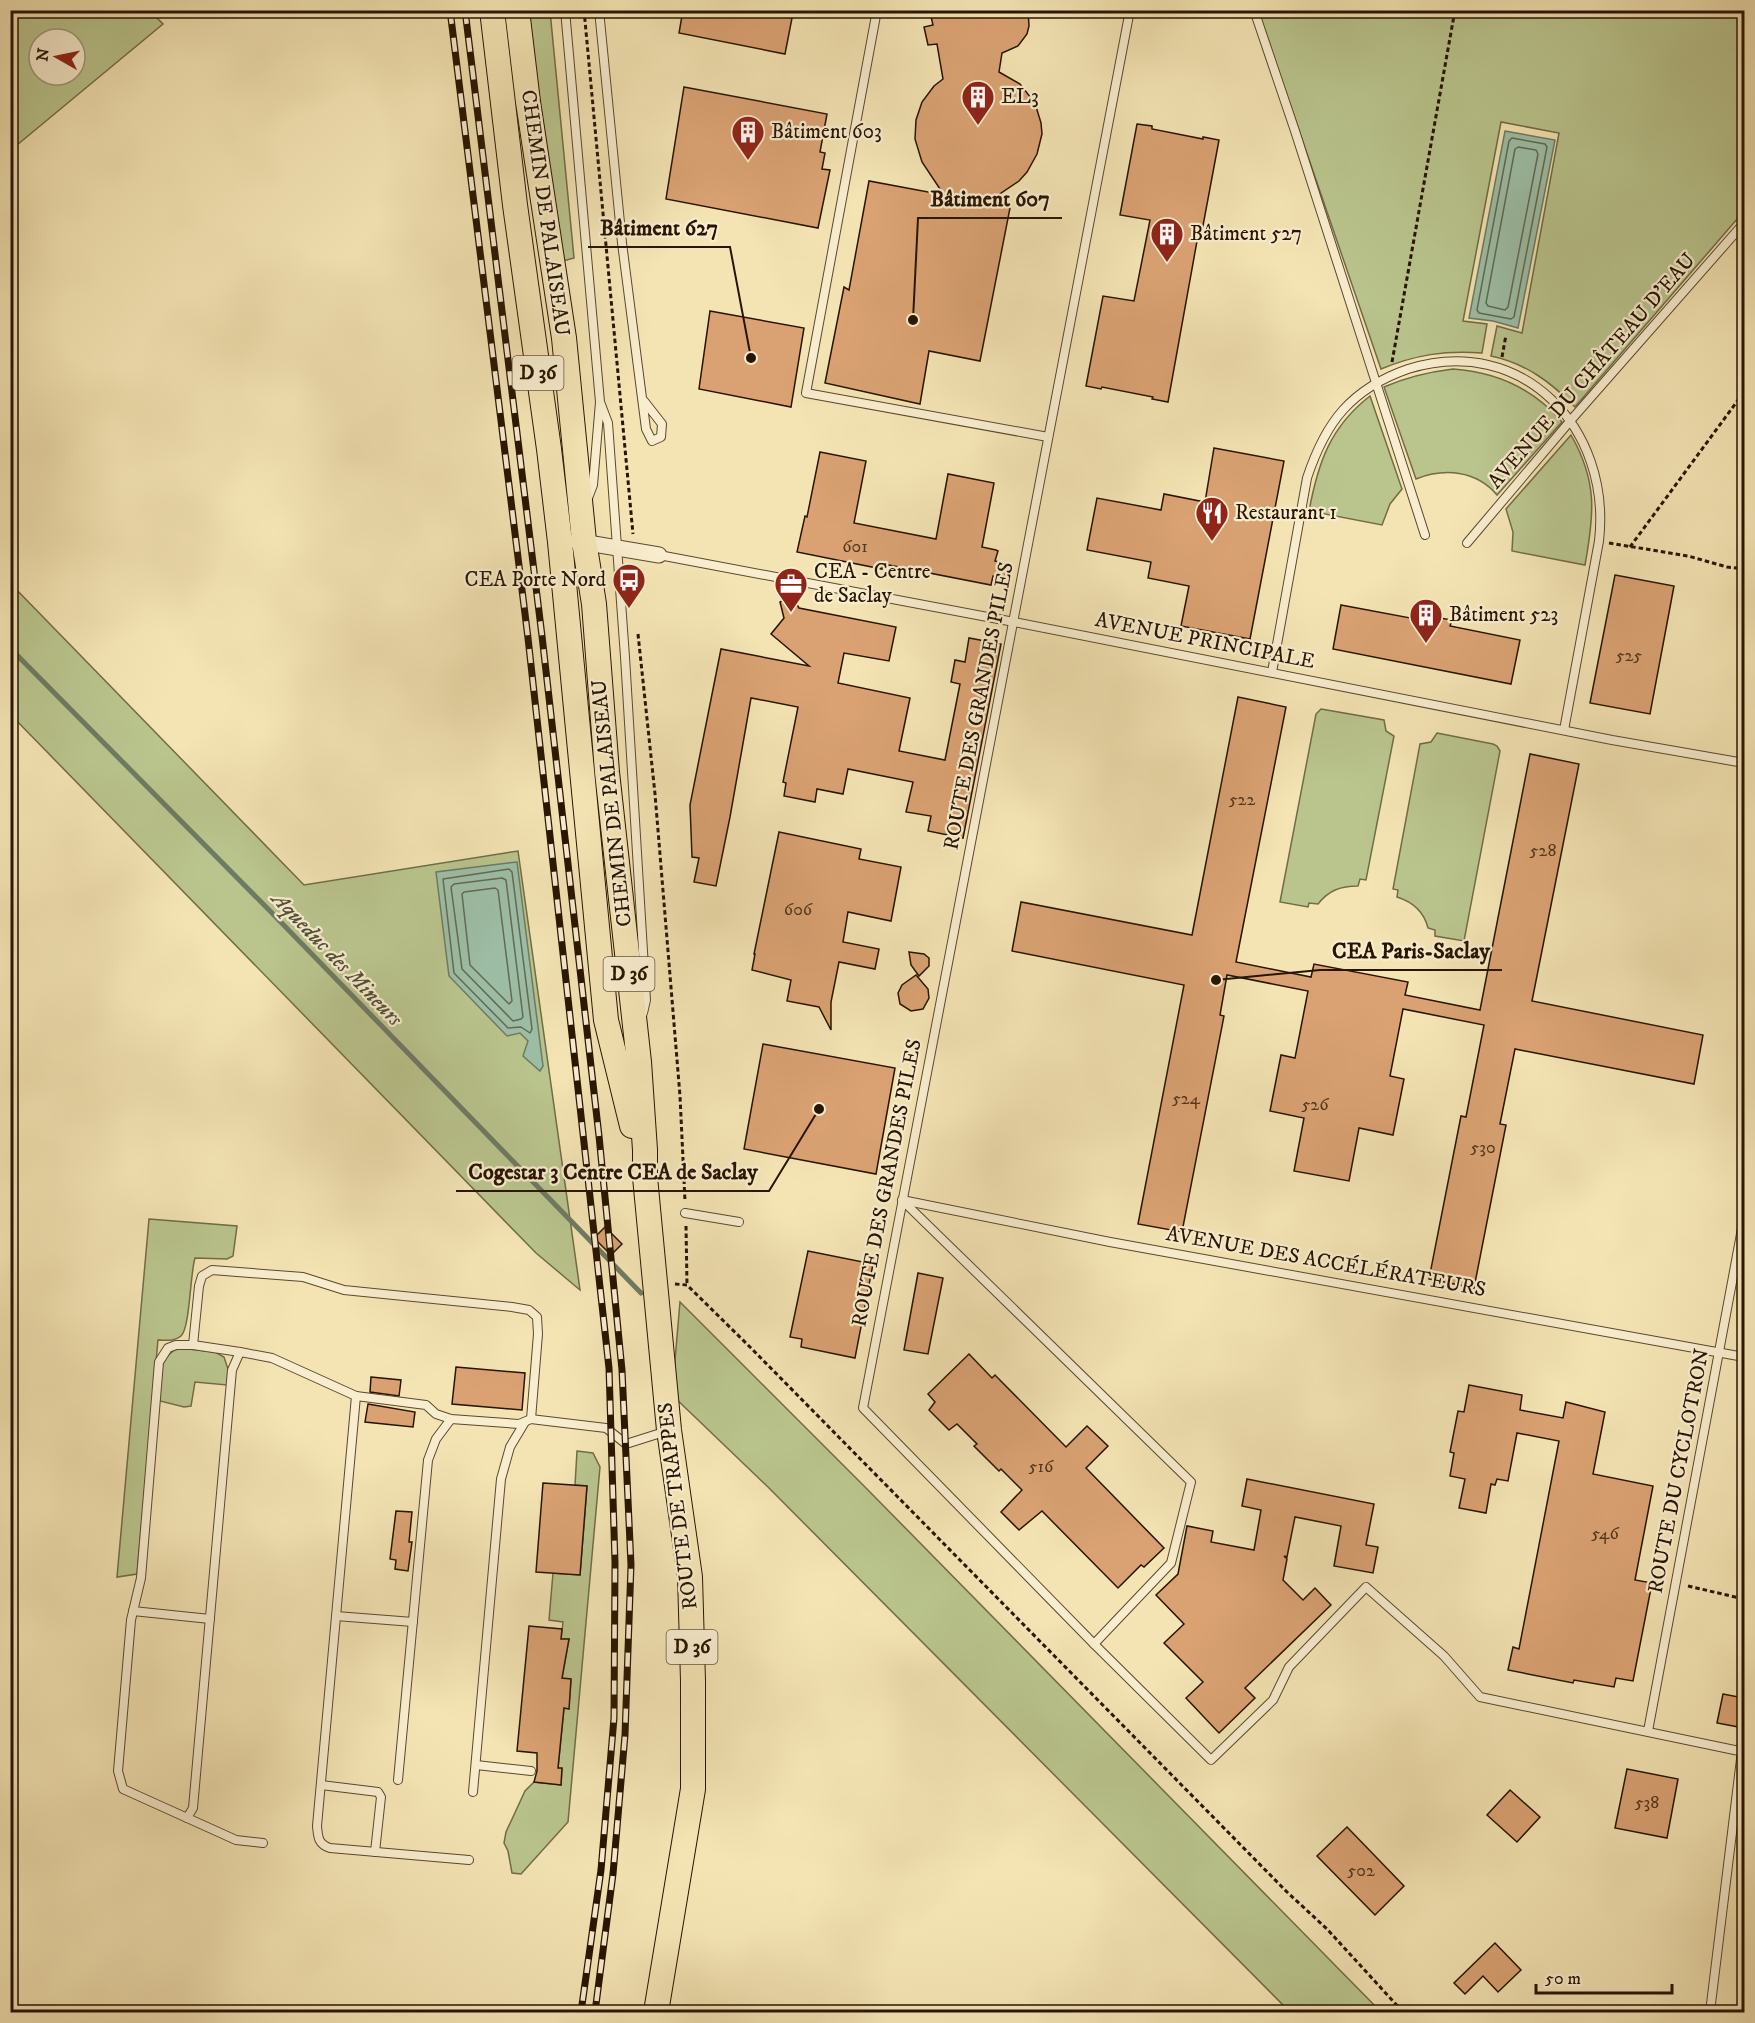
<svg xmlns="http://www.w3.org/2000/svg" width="1755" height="2023" viewBox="0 0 1755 2023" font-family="'IM FELL DW Pica',serif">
	<rect width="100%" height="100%" fill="#f4e4b4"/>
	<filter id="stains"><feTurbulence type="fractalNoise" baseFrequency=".00333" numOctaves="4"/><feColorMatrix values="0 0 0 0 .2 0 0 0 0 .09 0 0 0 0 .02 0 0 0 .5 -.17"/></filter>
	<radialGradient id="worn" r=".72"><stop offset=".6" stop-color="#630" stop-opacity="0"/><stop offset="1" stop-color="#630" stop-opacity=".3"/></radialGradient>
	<g fill="#bac58e" stroke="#716c47" stroke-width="1.5" fill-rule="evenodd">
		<path d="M11 10 150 11 163 24 11 150ZM39 39H75V75H39Z"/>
		<polygon points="527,11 550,11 574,258 563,261"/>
		<path d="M1258 11H1744V211L1575 407C1551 382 1525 363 1491 356L1497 326 1522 333 1559 133 1501 122 1463 321 1487 324 1482 353C1445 350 1415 355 1381 369Z"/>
		<path d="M1453 369C1496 372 1533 388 1562 422L1497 495C1476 470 1444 468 1416 479L1384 387C1407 377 1428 372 1453 369Z"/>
		<path d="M1370 396 1402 489 1390 504 1382 525 1309 511C1318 463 1330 427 1370 396Z"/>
		<path d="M1571 435C1598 482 1594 515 1585 565L1512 551 1513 532 1506 509Z"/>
		<polygon points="10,583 304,885 518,851 580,1290 536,1253 11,715"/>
		<path d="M1321 709 1384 720 1386 731 1394 736 1366 880 1360 879 1358 886C1341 886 1329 890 1318 904L1309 903 1308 907 1280 902 1316 714Z"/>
		<path d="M1437 733 1493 744 1497 746 1500 751 1464 941 1435 936V930L1428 928C1424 912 1413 902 1397 897L1398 890 1393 889 1420 744 1431 742Z"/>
		<path d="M149 1219 237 1226 233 1256 227 1259 195 1258C190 1274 190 1328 181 1336 174 1342 166 1340 158 1340L137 1574 117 1577Z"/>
		<polygon points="680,1302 868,1490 1381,2012 1290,2012 768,1487 672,1395"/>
		<path d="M180 1348 215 1352 224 1357 228 1369 227 1385 195 1382 191 1406 184 1407 160 1401C158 1382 158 1354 180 1348Z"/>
		<polygon points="577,1451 593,1453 600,1467 568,1822 521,1874 512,1873 508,1851 504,1843 506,1832 525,1791 534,1782 561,1785 562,1769 558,1768 564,1708 569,1708 571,1680 562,1678 569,1639 561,1639 563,1622 549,1620 553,1573 580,1575 587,1486 575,1485"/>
	</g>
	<g fill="#9dbfa7" stroke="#6e7b64" stroke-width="1.5">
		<polygon points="1505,131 1555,140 1518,328 1493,321 1469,318"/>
		<polygon points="517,862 543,1066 540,1071 523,1056 528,1041 520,1033 507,1036 449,976 436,872"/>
	</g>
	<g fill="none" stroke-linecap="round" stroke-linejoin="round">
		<g stroke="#626a54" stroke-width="1.5">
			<polygon points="1512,138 1545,144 1547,147 1514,317 1511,319 1479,313 1477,310 1509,141"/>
			<polygon points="1518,147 1536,150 1538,154 1508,307 1505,310 1488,306 1486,303 1515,149"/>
			<polygon points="509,869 512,872 532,1029 530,1033 521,1027 508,1028 454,973 443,879"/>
			<polygon points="502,878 506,880 523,1017 521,1019 513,1021 462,969 451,887 454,884"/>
			<polygon points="495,888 498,890 512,1001 509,1004 470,965 462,894 464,892"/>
		</g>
		<polyline stroke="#6e7b64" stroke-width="5" points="10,648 271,912 641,1293"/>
	</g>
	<g fill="#daa273" stroke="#281400" stroke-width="1.5">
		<polygon points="683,10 754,10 792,18 785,54 679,33"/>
		<polygon points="940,10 1028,10 1029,26 1027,34 1018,46 1002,53 999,72 1020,84 1035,103 1041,123 1042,134 1037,154 1027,172 1019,181 988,202 1010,208 980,361 929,351 920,404 825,383 844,287 849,290 869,181 944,195 922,162 915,139 916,120 922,102 934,86 943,79 937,44 928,45 924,27 933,25 930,12"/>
		<polygon points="684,87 827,114 820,152 825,153 822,169 830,170 818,228 666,199"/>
		<polygon points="1137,124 1152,126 1152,129 1203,139 1203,137 1219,140 1202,231 1199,230 1168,402 1152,399 1153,397 1102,387 1101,389 1086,386 1103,296 1134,301 1150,220 1120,215"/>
		<polygon points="710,311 804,328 791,407 699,389"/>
		<polygon points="1214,448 1284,461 1250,639 1181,626 1189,586 1148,578 1151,562 1087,550 1097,498 1161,510 1164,494 1205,502"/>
		<polygon points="820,452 866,461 854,523 936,539 948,474 994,483 982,547 996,550 998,551 995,561 1007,564 1005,578 993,576 991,585 883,564 882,569 797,552 805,516 807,517"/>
		<polygon points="1615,575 1674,586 1650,714 1590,703"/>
		<polygon points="788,597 793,598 799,608 896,627 889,661 844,653 838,683 910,698 899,751 945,760 960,684 951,682 955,660 965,662 969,638 1001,644 963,838 928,831 931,816 906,812 913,782 848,769 843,794 817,789 815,802 784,796 786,783 783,782 798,707 751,698 730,817 716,886 694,882 699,858 692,857 690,805 721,649 809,666 771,634 784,618 780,602"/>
		<polygon points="1341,605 1410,618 1411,613 1452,620 1450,626 1520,640 1511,684 1333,649"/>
		<polygon points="1238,697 1286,707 1236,962 1311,977 1314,964 1408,982 1405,995 1480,1010 1530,754 1579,764 1532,1001 1703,1035 1694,1084 1515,1049 1500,1124 1506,1125 1474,1288 1429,1279 1461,1116 1466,1117 1484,1025 1403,1009 1390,1076 1404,1079 1393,1135 1359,1128 1349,1181 1294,1171 1304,1118 1270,1111 1281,1055 1295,1058 1308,991 1227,975 1220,1015 1224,1016 1182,1232 1138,1224 1184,985 1012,951 1021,902 1192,935"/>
		<polygon points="779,832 861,849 859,859 901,867 891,921 848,912 843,942 879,949 875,969 839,962 831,1002 831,1030 819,1007 787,1001 791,980 752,970 755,954 754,954"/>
		<polygon points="909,952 924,954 929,958 929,966 919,976 911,965"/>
		<polygon points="916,975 928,989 929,998 923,1009 911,1011 900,1004 898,993 902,985"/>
		<polygon points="763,1044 895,1068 876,1174 744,1149"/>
		<polygon points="605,1227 622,1244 611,1255 594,1238"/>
		<polygon points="808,1251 873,1264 855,1358 801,1347 802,1339 790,1337"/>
		<polygon points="918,1273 943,1278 928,1354 904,1350"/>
		<polygon points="969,1354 992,1378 995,1375 1066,1447 1087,1426 1108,1446 1086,1468 1164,1548 1144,1567 1141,1565 1118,1588 1042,1511 1019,1530 1001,1512 1022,1490 1001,1469 999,1471 974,1446 977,1444 957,1424 949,1430 929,1410 935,1402 928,1394"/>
		<polygon points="456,1367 525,1373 522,1410 452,1404"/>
		<polygon points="371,1377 401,1380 399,1396 370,1392"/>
		<polygon points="1469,1385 1522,1395 1520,1410 1563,1418 1566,1402 1605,1412 1593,1474 1653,1486 1635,1580 1652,1583 1633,1681 1616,1678 1614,1687 1574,1680 1573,1683 1508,1670 1513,1647 1519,1649 1559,1441 1517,1433 1508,1481 1497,1479 1495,1485 1491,1484 1486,1513 1459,1508 1465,1479 1450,1476 1454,1453 1450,1452 1458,1411 1464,1412"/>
		<polygon points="368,1404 415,1412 413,1427 365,1422"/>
		<polygon points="1247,1479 1374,1504 1366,1545 1378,1547 1373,1573 1334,1566 1341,1526 1295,1517 1287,1557 1284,1556 1287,1559 1283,1580 1303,1600 1315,1588 1331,1605 1245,1688 1255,1698 1219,1733 1186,1698 1203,1682 1164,1643 1184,1624 1156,1595 1178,1574 1187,1526 1213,1531 1211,1542 1254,1550 1261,1510 1242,1506"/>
		<polygon points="543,1483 587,1486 580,1575 536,1572"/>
		<polygon points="396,1511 412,1512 409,1542 412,1542 408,1571 395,1569 396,1560 390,1559"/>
		<polygon points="529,1626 562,1629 561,1639 569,1639 562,1678 571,1679 569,1709 564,1708 558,1768 562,1768 561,1785 534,1782 537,1771 537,1753 517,1751"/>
		<polygon points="1723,1694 1744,1698 1744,1728 1717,1723"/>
		<polygon points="1627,1769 1678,1779 1667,1838 1615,1828"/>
		<polygon points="1510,1790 1540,1817 1517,1842 1487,1815"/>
		<polygon points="1347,1827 1404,1886 1375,1915 1317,1856"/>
		<polygon points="1495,1943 1521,1970 1498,1992 1483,1976 1465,1994 1454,1983"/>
	</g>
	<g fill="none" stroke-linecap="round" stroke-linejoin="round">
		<defs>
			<g id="lane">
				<polyline points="565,10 600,402 593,485 588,498"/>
				<polyline points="599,10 622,243 646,429 652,441 661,437 662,424 644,401"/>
				<polyline points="877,10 806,393 1048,437"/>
				<polyline points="1130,10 863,1408 1094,1644 1211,1760 1273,1700 1289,1667 1366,1587 1444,1656 1480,1697 1744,1752"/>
				<polyline points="1254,10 1295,131 1425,535"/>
				<polyline points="600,402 608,423 625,657 646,1000 643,1013"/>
				<polyline points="1467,543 1571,420 1744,223"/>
				<polyline points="659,555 1014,622 1612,740 1744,763"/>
				<path d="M1272 672 1307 478C1315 454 1326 429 1343 410 1361 390 1382 378 1408 369 1522 333 1612 428 1599 541L1564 730"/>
				<polyline points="902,1200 1110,1242 1744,1357"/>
				<polyline points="903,1201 1191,1482 1171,1563 1094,1644"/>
				<polyline points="685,1213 739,1222"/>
				<polyline points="193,1345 199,1286 202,1276 212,1270 303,1277 344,1290 512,1307 529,1310 537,1317 538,1334 531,1419"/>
				<path d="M356 1396 317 1826C318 1837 318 1844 330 1848L469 1860"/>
				<polyline points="133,1611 210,1619"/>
				<polyline points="336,1616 413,1622"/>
				<polyline points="1648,1731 1744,1218"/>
				<polyline points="476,1765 531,1771"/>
				<polyline points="398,1780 428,1460 436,1439 451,1419"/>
				<polyline points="321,1785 378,1792 381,1797 375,1852"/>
				<polyline points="473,1792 501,1479 510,1447 525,1422"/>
				<polyline points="187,1818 193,1808 232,1370 240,1352"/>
				<polyline points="263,1843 236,1840 123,1789 118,1771 131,1620 141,1578 159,1362 168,1348 176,1345 193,1345 240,1352 272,1358 356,1396 426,1405 436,1414 451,1419 519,1424 531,1419 539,1420 606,1428 626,1444 667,1431"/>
				<polyline points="1710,2012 1742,1751"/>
			</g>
			<polyline id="street" points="576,541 659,555"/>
			<g id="primary">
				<polyline points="492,10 515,205 549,449 560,542 606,1020 632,1126"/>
				<polyline points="517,10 528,102 564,338 584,541 594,604 607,772 639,1062 645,1150 645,1177 669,1430 690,1577 693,1681 693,1789 656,2012"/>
			</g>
		</defs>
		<use href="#lane" stroke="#5b482d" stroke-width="10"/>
		<use href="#street" stroke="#5b482d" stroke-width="17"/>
		<use href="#primary" stroke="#281400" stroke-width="26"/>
		<g stroke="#281400" stroke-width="3" stroke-dasharray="4.5 3" stroke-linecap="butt">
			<polyline points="584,10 633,534"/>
			<polyline points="1502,357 1506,335"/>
			<polyline points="1392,362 1455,10"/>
			<polyline points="1609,543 1688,556 1727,567 1744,569"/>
			<polyline points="1630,547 1744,392"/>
			<polyline points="634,568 635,588"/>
			<polyline points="638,634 655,794 680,1096 685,1201"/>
			<polyline points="686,1226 687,1285"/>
			<polyline points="675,1284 687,1285 751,1348 1287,1892 1327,1929 1403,2012"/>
			<polyline points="1688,1586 1744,1599"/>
		</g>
		<use href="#lane" stroke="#f8edce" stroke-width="8"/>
		<use href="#street" stroke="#f8edce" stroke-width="15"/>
		<use href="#primary" stroke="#f4e4b4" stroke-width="24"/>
		<defs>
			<g id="rail">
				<polyline points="450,10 528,638 609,1368 615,1563 614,1718 601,1870 581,2012"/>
				<polyline points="465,10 542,636 599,1136 622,1370 631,1565 625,1735 613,1874 595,2012"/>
			</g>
		</defs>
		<use href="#rail" stroke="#281400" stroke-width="7"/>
		<use href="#rail" stroke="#f8edce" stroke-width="4.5" stroke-dasharray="14" stroke-linecap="butt"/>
	</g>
	<defs>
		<symbol id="building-pin" viewBox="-11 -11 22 30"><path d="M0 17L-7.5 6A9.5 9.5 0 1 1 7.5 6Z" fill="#8f2418" stroke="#f8edce"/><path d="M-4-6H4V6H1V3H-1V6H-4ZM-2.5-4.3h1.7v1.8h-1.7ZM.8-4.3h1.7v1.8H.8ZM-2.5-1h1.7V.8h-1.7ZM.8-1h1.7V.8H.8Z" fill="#fff"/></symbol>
		<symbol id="restaurant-pin" viewBox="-11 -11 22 30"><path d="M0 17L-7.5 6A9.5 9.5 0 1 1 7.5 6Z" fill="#8f2418" stroke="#f8edce"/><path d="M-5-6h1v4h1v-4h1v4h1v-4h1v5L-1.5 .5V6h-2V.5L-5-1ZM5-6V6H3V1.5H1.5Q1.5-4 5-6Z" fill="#fff"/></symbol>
		<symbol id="bus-pin" viewBox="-11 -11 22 30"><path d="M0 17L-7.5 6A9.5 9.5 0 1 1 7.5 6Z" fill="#8f2418" stroke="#f8edce"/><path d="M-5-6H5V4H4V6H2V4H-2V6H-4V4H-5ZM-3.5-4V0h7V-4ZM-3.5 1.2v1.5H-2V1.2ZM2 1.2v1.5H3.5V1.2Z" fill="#fff"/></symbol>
		<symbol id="office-pin" viewBox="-11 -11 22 30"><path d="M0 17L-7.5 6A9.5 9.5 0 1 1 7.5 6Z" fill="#8f2418" stroke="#f8edce"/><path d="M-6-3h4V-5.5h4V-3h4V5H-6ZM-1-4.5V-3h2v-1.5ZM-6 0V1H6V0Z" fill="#fff"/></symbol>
	</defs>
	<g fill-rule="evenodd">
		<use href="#building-pin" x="959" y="78" width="38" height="52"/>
		<use href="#building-pin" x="729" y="113" width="38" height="52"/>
		<use href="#building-pin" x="1148" y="215" width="38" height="52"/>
		<use href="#restaurant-pin" x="1193" y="494" width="38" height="52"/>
		<use href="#bus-pin" x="610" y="561" width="38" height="52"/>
		<use href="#office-pin" x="772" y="565" width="38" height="52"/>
		<use href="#building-pin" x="1407" y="596" width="38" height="52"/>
	</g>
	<g text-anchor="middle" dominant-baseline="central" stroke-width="4.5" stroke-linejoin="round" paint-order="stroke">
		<g font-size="18" fill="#54381d">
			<text x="855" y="547">601</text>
			<text x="1629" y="656">525</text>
			<text x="1242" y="800">522</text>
			<text x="1543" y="851">528</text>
			<text x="798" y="910">606</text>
			<text x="1186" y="1099">524</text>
			<text x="1315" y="1105">526</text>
			<text x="1483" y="1148">530</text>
			<text x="1041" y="1467">516</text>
			<text x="1605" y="1534">546</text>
			<text x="1647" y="1803">538</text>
			<text x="1361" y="1871">502</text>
		</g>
		<g fill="#f8edce" stroke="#66553e" stroke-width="1.5">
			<rect x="512.5" y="356" width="51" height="34" rx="4.5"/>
			<rect x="603.5" y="957" width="51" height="34" rx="4.5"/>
			<rect x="666.5" y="1630" width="51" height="34" rx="4.5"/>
		</g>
		<g font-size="20" font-weight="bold" fill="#281400">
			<text x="538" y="373">D 36</text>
			<text x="629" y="974">D 36</text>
			<text x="692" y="1647">D 36</text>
		</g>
		<g font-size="21" fill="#281400" stroke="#f8edce" text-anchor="start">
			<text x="1001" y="97">EL3</text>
			<text x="771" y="132">Bâtiment 603</text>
			<text x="1190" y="234">Bâtiment 527</text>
			<text x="1235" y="513">Restaurant 1</text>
			<text x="814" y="572">CEA - Centre<tspan x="814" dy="24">de Saclay</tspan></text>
			<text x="606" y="580" text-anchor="end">CEA Porte Nord</text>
			<text x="1449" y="615">Bâtiment 523</text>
		</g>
		<g font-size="21" fill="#281400" stroke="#f8edce">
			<text transform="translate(545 213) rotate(82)">CHEMIN DE PALAISEAU</text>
			<text transform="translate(1592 371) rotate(-49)">AVENUE DU CHÂTEAU D'EAU</text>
			<text transform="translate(1205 641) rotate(11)">AVENUE PRINCIPALE</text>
			<text transform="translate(979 706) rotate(-79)">ROUTE DES GRANDES PILES</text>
			<text transform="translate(612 803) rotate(-96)">CHEMIN DE PALAISEAU</text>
			<text transform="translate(887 1183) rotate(-79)">ROUTE DES GRANDES PILES</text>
			<text transform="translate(1326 1262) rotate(10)">AVENUE DES ACCÉLÉRATEURS</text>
			<text transform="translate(1679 1471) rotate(-79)">ROUTE DU CYCLOTRON</text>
			<text transform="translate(678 1506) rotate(-97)">ROUTE DE TRAPPES</text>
		</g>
		<g font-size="22" font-style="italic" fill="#51503a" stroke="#f8edce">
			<text transform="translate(337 959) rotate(46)">Aqueduc des Mineurs</text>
		</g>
	</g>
	<path fill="none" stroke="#281400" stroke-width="2" d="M913 320L918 218H1062M751 358L730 247H588M1216 980L1320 970H1502M819 1109L769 1191H456"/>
	<g fill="#281400" stroke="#f8edce" stroke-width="2">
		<circle cx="913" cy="320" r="6"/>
		<circle cx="751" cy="358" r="6"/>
		<circle cx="1216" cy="980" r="6"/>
		<circle cx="819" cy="1109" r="6"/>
	</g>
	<g font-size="22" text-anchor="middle" font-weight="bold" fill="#281400" stroke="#f8edce" stroke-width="4.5" stroke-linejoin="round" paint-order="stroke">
		<text x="990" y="206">Bâtiment 607</text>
		<text x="659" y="235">Bâtiment 627</text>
		<text x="1411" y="958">CEA Paris-Saclay</text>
		<text x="613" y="1179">Cogestar 3 Centre CEA de Saclay</text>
	</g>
	<rect width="1755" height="2023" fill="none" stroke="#f4e4b4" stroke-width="36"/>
	<rect x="12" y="12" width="1731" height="1999" fill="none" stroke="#281400" stroke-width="3"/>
	<rect x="18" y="18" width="1719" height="1987" fill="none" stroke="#281400" stroke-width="1.5"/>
	<g transform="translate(57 57) rotate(279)"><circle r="28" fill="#f8edce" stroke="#a5967c" stroke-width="1.5"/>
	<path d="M0-4.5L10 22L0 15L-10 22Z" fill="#8f2418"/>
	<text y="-9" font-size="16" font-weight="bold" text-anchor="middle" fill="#281400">N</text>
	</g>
	<path d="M1536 1984v9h136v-9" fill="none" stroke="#281400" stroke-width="3"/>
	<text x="1545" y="1984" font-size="18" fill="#281400" stroke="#f8edce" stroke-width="4.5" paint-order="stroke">50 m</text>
	<rect width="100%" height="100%" filter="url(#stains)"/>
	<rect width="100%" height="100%" fill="url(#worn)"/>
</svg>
